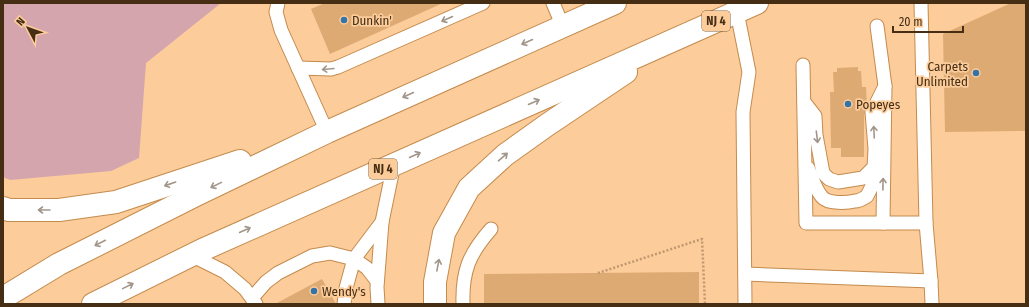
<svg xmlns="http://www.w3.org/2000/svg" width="1029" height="307" viewBox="0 0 1029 307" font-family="'Fira Sans Condensed',sans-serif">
	<rect width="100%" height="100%" fill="#fccc9b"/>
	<polygon fill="#d4a5ad" points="3,3 221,3 146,63 139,158 111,171 10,180 3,177"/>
	<g fill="#deaa74">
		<polygon points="325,3 443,3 330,54 311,9"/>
		<polygon points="1011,3 1026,3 1026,131 945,132 943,34"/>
		<polygon points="858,67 858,71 861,71 862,87 866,87 867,105 865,109 864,117 864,157 841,157 841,148 831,148 830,92 834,92 833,72 837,72 837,68"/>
		<polygon points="699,272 699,304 484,304 484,274"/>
		<polygon points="322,279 336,304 275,304"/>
	</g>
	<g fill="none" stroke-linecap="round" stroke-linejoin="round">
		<defs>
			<g id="lane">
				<polyline points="278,3 276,12 281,30 327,132"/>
				<polyline points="553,3 563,27"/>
				<polyline points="921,3 926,223 931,281 932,304"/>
				<polyline points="737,12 749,72 743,112 745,304"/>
				<polyline points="877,26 885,86 883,223"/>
				<polyline points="803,65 806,223 926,223"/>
				<polyline points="298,68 331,69 338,67 483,3"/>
				<polyline points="804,102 815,116 816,135 823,173 829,179 838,182 863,178 874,167 875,149 872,112 885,86"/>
				<path d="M808 168C812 177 815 189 822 197 828 204 847 203 855 201 860 201 864 198 867 196L873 184 874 167"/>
				<polyline points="191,255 225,272 245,289 256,304"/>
				<polyline points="745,274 931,281"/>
				<polyline points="252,298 266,282 278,273 312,256 330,253 354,259 367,268 377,281"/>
				<polyline points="344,304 346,288 354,259 382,222"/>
				<polyline points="378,304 377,287 382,222 394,164"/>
				<path d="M463 304C462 271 469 254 491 229"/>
			</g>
			<g id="highway">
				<polyline points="3,208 9,210 59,210 116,202 240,161"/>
				<polyline points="3,298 59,264 196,195 327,132 615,3"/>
				<polyline points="93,304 202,250 757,3"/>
				<polyline points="435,304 435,282 444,233 469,188 505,155 547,125 626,72"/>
			</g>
		</defs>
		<use href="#lane" stroke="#c48b4d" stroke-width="15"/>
		<use href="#highway" stroke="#c48b4d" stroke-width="24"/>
		<polyline stroke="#c0986f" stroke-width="2.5" stroke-dasharray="2 2" stroke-linecap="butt" points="598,273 702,239 705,304"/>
		<use href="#lane" stroke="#fff" stroke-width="13"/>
		<use href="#highway" stroke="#fff" stroke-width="22"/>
	</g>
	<defs><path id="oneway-shaft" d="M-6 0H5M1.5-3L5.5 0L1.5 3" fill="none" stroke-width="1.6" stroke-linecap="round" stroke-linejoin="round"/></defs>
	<g stroke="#a2968a">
		<use href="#oneway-shaft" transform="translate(447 19) rotate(156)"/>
		<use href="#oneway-shaft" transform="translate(527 42) rotate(156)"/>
		<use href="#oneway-shaft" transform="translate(328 69) rotate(175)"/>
		<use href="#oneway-shaft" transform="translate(408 95) rotate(156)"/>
		<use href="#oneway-shaft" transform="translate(534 102) rotate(-24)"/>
		<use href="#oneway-shaft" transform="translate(874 132) rotate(-93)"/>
		<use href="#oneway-shaft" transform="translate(817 137) rotate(83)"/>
		<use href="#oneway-shaft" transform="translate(415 155) rotate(-24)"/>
		<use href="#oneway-shaft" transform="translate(503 157) rotate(-41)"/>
		<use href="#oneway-shaft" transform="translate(170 184) rotate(161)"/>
		<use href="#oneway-shaft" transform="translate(883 184) rotate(-89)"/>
		<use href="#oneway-shaft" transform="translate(216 185) rotate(154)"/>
		<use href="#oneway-shaft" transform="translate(44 210) rotate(-180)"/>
		<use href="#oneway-shaft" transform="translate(245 230) rotate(-24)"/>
		<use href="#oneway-shaft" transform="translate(100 243) rotate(153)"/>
		<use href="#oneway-shaft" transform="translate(438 265) rotate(-79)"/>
		<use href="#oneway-shaft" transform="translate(128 286) rotate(-26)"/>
	</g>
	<g fill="#3273aa" stroke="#fccc9b" stroke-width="1.5">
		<circle cx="344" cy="20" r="4"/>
		<circle cx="976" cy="73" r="4"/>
		<circle cx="848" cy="104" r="4"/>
		<circle cx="314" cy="291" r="4"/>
	</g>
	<g text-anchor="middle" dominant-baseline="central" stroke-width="3.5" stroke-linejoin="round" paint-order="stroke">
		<g fill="#fccc9b" stroke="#7c5d3c" stroke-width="1">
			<rect x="702" y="11" width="28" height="20" rx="3"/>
			<rect x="369" y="159" width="28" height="20" rx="3"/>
		</g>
		<g font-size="12" font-weight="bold" fill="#452e14">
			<text x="716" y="21">NJ 4</text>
			<text x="383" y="169">NJ 4</text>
		</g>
		<g font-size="13" fill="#452e14" stroke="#fccc9b" text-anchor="start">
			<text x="352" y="20">Dunkin'</text>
			<text x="968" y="66" text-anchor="end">Carpets<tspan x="968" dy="15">Unlimited</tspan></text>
			<text x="856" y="104">Popeyes</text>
			<text x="322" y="291">Wendy's</text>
		</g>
	</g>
	<rect width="1029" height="307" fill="none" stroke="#452e14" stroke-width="8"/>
	<g transform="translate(28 28) rotate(311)" stroke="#fccc9b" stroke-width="3" paint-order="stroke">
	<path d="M0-3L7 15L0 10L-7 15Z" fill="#452e14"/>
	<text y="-6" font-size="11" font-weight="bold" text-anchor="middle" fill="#452e14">N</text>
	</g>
	<path d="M893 26v6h70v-6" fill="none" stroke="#452e14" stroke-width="2"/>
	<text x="899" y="26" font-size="12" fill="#452e14" stroke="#fccc9b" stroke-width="3" paint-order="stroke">20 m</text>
</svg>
